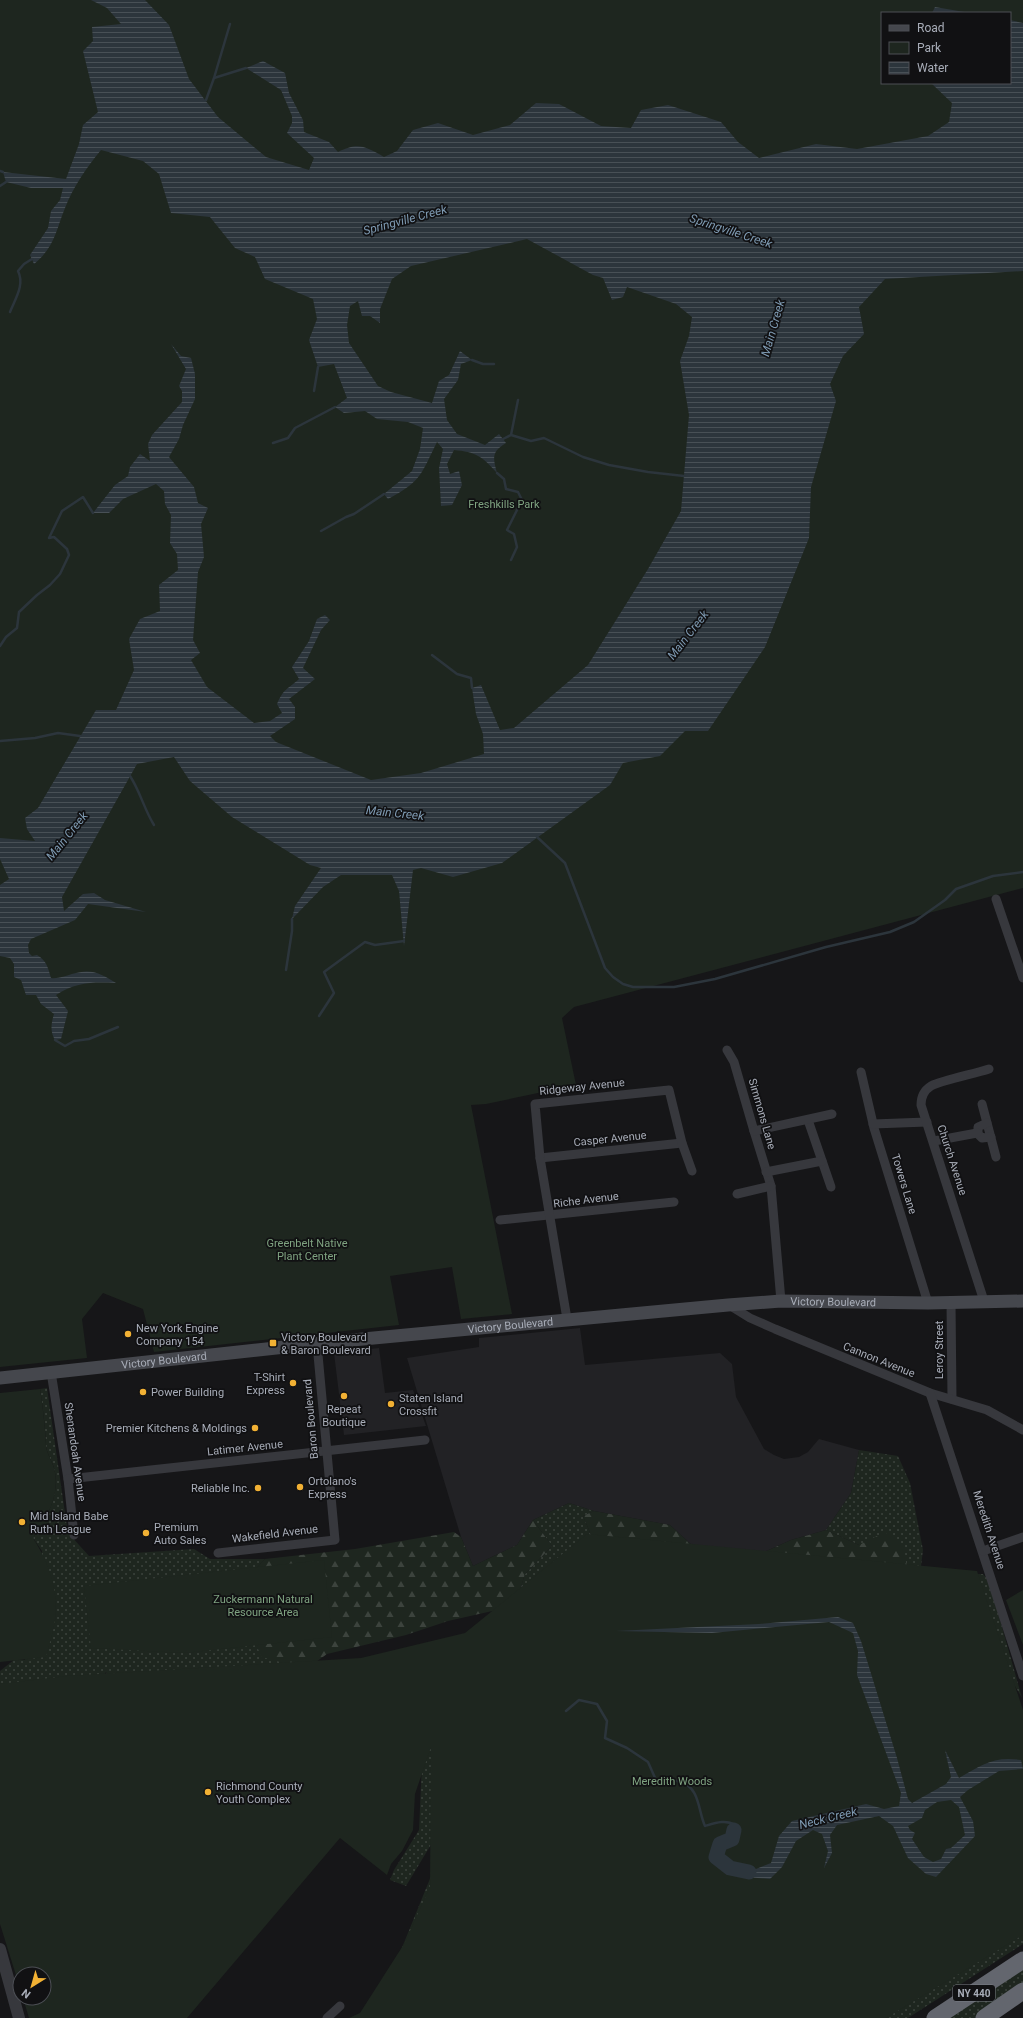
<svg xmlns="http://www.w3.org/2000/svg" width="1023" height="2018" viewBox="0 0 1023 2018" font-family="Roboto,sans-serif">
	<defs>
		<pattern id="grass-dots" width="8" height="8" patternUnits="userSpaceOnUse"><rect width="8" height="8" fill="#1e261f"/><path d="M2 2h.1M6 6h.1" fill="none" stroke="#3c433d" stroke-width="1.8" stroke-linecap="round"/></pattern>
		<pattern id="forest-firs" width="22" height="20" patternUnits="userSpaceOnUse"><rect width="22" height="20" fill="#1e261f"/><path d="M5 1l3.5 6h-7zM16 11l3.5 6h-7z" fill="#3c433d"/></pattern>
		<pattern id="water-rules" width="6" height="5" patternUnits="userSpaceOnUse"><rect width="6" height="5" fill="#2c353c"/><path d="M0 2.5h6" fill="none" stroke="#485056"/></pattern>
	</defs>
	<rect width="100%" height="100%" fill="#161618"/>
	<g fill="#222225">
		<polygon points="580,1328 585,1365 720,1353 732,1364 736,1397 764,1449 774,1455 784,1459 799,1457 808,1452 819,1439 859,1450 851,1493 826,1530 791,1540 755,1556 695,1548 670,1525 594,1511 569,1503 533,1520 517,1545 473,1566 461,1537 407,1358 479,1347 479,1338"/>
		<polygon points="379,1348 385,1393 413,1390 426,1426 344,1435 334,1353"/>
	</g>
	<g fill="url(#grass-dots)">
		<path d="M47 1388 67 1527 70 1535 89 1556 194 1549 210 1559H265L239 1587 306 1669 461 1653 464 2018 395 1965 442 1849 435 1838 406 1886 390 1880 394 1870 419 1830 422 1763 113 1689 106 1672 99 1684 0 1732V1671L15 1659 25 1660 42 1551 33 1538C47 1517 61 1494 54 1468 52 1461 46 1452 46 1445 45 1426 43 1408 40 1389Z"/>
		<polygon points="859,1450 898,1456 910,1483 923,1550 920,1574 983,1574 989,1581 1022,1698 978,1623 859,1545 826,1530 851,1493"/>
		<polygon points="569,1503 594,1511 583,1516 598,1551 515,1606 525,1574 552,1546 533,1520"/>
		<polygon points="1023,1927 1023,1944 908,2018 865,2018"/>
		<polygon points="1023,1967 1023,1984 975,2018 947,2018"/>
	</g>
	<g fill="url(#forest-firs)">
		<polygon points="594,1511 670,1525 695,1548 755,1556 791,1540 826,1530 859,1545 885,1532 902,1545 909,1574 598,1551 583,1516"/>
		<polygon points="533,1520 552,1546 525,1574 515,1606 448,1621 406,1635 327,1654 306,1669 262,1657 250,1633 239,1587 265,1559 355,1549 454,1532 461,1537 473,1566 517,1545"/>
	</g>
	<g fill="#1e261f" fill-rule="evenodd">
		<path d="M0 0H1023V888L574 1007 562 1018 576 1085 486 1104 471 1105 512 1314 461 1319 452 1267 390 1276 399 1325 154 1352 143 1309 103 1293 82 1319 87 1358 0 1367ZM882 13H1010V83H882Z"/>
		<path d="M40 1389C43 1408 45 1426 46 1445 46 1452 52 1461 54 1468 61 1495 47 1517 33 1538 46 1558 56 1583 56 1608 56 1624 50 1641 46 1657L0 1662V1393Z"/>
		<polygon points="587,1534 977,1571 1023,1710 1023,1935 886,2018 349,2018 360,2013 404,1944 430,1887 431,1747 415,1794 413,1830 402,1851 391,1864 387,1875 340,1838 187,2018 29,2018 23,1998 44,1998 44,1974 20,1974 20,1988 0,1924 0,1684 67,1676 361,1658 465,1633"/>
		<polygon points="324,1560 332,1637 184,1653 91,1648 84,1586"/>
		<polygon points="1023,1590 1023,1645 1006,1600"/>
	</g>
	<g fill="url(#water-rules)" fill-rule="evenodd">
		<path d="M91 0H145L169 25 189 79 218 117 266 157 309 170 314 158 287 133 292 123V116L281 90 246 68 263 61 285 73 289 93 303 120 304 132 329 142 338 152C358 142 365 146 384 157L397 151 413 130 438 123 473 135 510 125 536 103 559 104 601 126 631 128 641 110 668 105 721 122 738 142 759 158 816 144 857 149 928 136 949 122 952 103 931 83H1010V20L1023 23V271L885 279 859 307 864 334 843 356 830 384 836 401 811 487 809 538 765 647 708 731H685L660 756 623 763 610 785 502 863 453 877 421 868 413 870 404 946 399 891 392 875H341L323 887 292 919 295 906 321 868 310 865 232 817 190 781 174 757 137 764 62 897 64 911 83 894 94 893 105 900 146 912 88 904 75 920 31 939 28 945 29 953 32 956 37 955C47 961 48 968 51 978 58 979 65 976 72 974 91 968 100 973 116 983 93 982 76 982 56 995L68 1011 61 1039 55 1040C50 1031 51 1024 54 1014L41 1004 36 995H26L21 980 14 977V964L10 958 0 956V885L9 879 0 859V838L35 841 27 829 25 818 38 808 96 710H116L134 670 129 639 140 619 160 611 159 585 178 570 177 554 170 543 171 515 165 504 164 491 156 484 123 499 109 513H93L115 485 128 476 130 467 140 454 150 461 148 444 152 435 182 402V391L179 386 186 369 171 344 181 356 191 358 195 374V399L183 425 179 439 169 457 194 487 198 503 208 508 201 524 204 557 198 572 193 640 200 653 191 660 207 687 254 723 270 721 282 713 277 704C284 688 287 690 299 679L292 667 309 641 317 619 325 615 330 620 321 630 303 668 315 679 289 699 295 707V719L270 736 276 742 371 780 421 773 484 754 483 734 476 714 472 688 481 685 500 730 514 728 588 665 648 569 681 511 689 415 680 361 689 336 692 317 676 304 627 287 623 297 612 300 603 278 593 275 527 239 411 266 392 279 380 309V323L370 316H362L358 301 350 306 347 325 349 343 378 386 391 392 432 403 439 381 449 375 460 351 472 360 461 364 458 380 444 399 447 420 457 434 485 445 499 434 506 443C491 452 493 458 497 473 482 456 476 452 454 450L447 464 450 474 459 471 462 485 452 505 441 506 439 468 443 449 437 442C421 474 422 481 388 499L384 494 412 471 420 449 423 428 408 422 377 419 365 411 344 413 335 407 347 398 334 364 318 367 309 340 317 319 313 299 265 279 255 257 235 248 210 217 171 213 159 174 143 161 101 150C87 167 73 187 65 208 56 230 55 247 34 264L30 255 48 228 51 211 60 200 63 188H31L6 182 3 172 66 179 79 144 83 125 98 112 83 51 93 41 92 27 121 24 107 8Z"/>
		<polygon points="935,7 970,13 932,13"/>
		<path d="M838 1617 853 1623 861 1641 897 1758 908 1799 912 1803 946 1784 951 1777 945 1750 959 1778C982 1765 993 1756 1021 1760L1023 1769 999 1771 968 1790 960 1797 973 1821 975 1836 936 1877 926 1874 908 1858 893 1826 879 1816 837 1825 830 1835 832 1853 824 1868 828 1851 822 1834 813 1830 796 1841 782 1867 770 1879 745 1877 730 1868 756 1869 771 1863 779 1836 792 1821 866 1804 884 1809 899 1806 901 1793 857 1675 858 1651 853 1633 829 1622 712 1633 616 1631 759 1624ZM951 1800 959 1807 965 1835 951 1848 946 1849 941 1859 933 1862 924 1857 912 1839 915 1833 910 1830 908 1826 922 1818 925 1810 937 1802Z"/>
	</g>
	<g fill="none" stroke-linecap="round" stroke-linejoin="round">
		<g stroke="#2c353c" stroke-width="2.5">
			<polyline points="214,78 230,24"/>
			<polyline points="206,100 214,78 246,68"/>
			<polyline points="0,171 3,172"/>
			<polyline points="0,186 6,182"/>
			<path d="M10 312C15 299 25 285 18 271L24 264 32 259"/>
			<polyline points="472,360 483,364 494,364"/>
			<polyline points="314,391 318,367"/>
			<polyline points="511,435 531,441 544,438 583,457 609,465 648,472 684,476"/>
			<polyline points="503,439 511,435 518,400"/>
			<polyline points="273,443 288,438 295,428 335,407"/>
			<polyline points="497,473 504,479 506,489 518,492 522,500 507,530 514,534 517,547 511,560"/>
			<polyline points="321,531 346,517 354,514 384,494"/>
			<polyline points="0,646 6,637 17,628 19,612 37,595 50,585 60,574 69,555 67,549 54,537 49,538 62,511 83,497 93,513"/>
			<polyline points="432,655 457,674 471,678 472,688"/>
			<polyline points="0,741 35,738 58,733 80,736"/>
			<path d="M130 776C140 791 144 809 154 825"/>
			<polyline points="537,837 565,863 605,968 613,977 623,984 633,987 674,987 715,979 826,947 890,932 914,922 945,900 956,889 993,876 1023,872"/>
			<polyline points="286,970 292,931 292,919"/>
			<polyline points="319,1016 334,993 324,972 365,942 375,945 404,941"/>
			<polyline points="55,1040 65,1046 74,1041 89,1039 118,1027"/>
			<path d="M566 1711 579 1700 597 1704 607 1721 605 1738 627 1748 648 1762 656 1780C664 1781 674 1779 681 1782 700 1788 698 1811 705 1826 715 1823 726 1819 735 1825L734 1830"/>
		</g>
		<polyline stroke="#2c353c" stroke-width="15" points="734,1830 732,1839 720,1844 716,1857 730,1868 749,1872"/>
		<g stroke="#37383d" stroke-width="9">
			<polyline points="996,899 1023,978"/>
			<polyline points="727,1050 734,1062 754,1131 771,1186 781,1301"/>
			<polyline points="861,1072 874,1128 928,1303"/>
			<polyline points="982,1104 996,1157"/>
			<polyline points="808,1120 831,1187"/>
			<polyline points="987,1123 978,1127 978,1134 982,1138 991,1137"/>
			<polyline points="873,1124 927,1122"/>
			<polyline points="754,1131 832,1114"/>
			<polyline points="934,1141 977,1133"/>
			<polyline points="540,1158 682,1143"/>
			<polyline points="766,1172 822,1161"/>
			<polyline points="737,1194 771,1186"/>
			<polyline points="500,1220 674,1202"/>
			<path d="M984 1301 921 1105C921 1098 923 1091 931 1086 943 1080 974 1074 989 1069"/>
			<polyline points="951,1302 952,1399"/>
			<polyline points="729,1305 750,1318 775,1329 930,1393 987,1410 1023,1430"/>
			<polyline points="567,1319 540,1158 535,1104 669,1090 682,1143 692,1171"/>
			<polyline points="51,1372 68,1479 74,1535"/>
			<polyline points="930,1393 1023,1676"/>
			<polyline points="68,1479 425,1440"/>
			<polyline points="983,1551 1023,1537"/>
			<polyline points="218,1553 335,1540 317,1344"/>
			<polyline points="327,2018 340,2006"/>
		</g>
		<polyline stroke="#37383d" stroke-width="12" points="0,1949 19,2018"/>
		<path stroke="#45474d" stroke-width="13" id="s1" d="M0 1378 331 1342 728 1305 781 1301 928 1303 1023 1301"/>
		<g stroke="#63666e" stroke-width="17">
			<polyline points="935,2018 1023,1960"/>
			<polyline points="984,2018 1023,1991"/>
		</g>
	</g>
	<g fill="#f2b134" stroke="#111113" stroke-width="1.5">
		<circle cx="128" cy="1334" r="4"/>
		<rect x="269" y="1339" width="8" height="8" rx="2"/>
		<circle cx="293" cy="1383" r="4"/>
		<circle cx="143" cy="1392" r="4"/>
		<circle cx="344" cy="1396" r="4"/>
		<circle cx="391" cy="1404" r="4"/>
		<circle cx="255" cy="1428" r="4"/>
		<circle cx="300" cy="1487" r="4"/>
		<circle cx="258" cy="1488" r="4"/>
		<circle cx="22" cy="1522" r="4"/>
		<circle cx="146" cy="1533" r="4"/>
		<circle cx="208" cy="1792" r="4"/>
	</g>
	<g text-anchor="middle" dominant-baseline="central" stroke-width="3.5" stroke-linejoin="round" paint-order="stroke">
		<rect fill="#111113" stroke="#7b7e86" stroke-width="1" x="953" y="1985" width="42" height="16" rx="3"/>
		<g font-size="10" font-weight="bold" fill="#a8adb8">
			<text x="974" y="1993">NY 440</text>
		</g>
		<g font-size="11" fill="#7fa381" stroke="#111113">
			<text x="504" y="504">Freshkills Park</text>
			<text x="307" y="1243">Greenbelt Native<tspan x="307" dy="13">Plant Center</tspan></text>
			<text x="263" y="1599">Zuckermann Natural<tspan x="263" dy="13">Resource Area</tspan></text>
			<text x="672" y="1781">Meredith Woods</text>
		</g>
		<g font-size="11" fill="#a8adb8" stroke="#111113">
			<text transform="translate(582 1087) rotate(-6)">Ridgeway Avenue</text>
			<text transform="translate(762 1114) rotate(74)">Simmons Lane</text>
			<text transform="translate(610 1139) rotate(-6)">Casper Avenue</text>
			<text transform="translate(952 1160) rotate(72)">Church Avenue</text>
			<text transform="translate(904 1184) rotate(73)">Towers Lane</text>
			<text transform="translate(586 1200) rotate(-7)">Riche Avenue</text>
			<text stroke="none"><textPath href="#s1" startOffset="837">Victory Boulevard</textPath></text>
			<text stroke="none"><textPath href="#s1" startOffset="513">Victory Boulevard</textPath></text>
			<text transform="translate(939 1350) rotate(-90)">Leroy Street</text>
			<text stroke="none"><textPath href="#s1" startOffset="165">Victory Boulevard</textPath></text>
			<text transform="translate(879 1360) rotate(22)">Cannon Avenue</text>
			<text transform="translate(311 1419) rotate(-95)">Baron Boulevard</text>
			<text transform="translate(245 1448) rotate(-6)">Latimer Avenue</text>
			<text transform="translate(75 1452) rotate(82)">Shenandoah Avenue</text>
			<text transform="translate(989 1530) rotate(72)">Meredith Avenue</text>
			<text transform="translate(275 1534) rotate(-7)">Wakefield Avenue</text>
		</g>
		<g font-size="11" fill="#a8adb8" stroke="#111113" text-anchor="start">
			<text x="136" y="1328">New York Engine<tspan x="136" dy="13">Company 154</tspan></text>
			<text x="281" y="1337">Victory Boulevard<tspan x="281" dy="13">&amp; Baron Boulevard</tspan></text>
			<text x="285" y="1377" text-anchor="end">T-Shirt<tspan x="285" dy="13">Express</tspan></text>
			<text x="151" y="1392">Power Building</text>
			<text x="399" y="1398">Staten Island<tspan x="399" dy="13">Crossfit</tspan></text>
			<text x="344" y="1409" text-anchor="middle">Repeat<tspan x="344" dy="13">Boutique</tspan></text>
			<text x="247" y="1428" text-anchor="end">Premier Kitchens &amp; Moldings</text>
			<text x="308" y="1481">Ortolano's<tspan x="308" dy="13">Express</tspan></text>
			<text x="250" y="1488" text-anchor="end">Reliable Inc.</text>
			<text x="30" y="1516">Mid Island Babe<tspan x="30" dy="13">Ruth League</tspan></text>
			<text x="154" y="1527">Premium<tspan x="154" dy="13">Auto Sales</tspan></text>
			<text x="216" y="1786">Richmond County<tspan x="216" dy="13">Youth Complex</tspan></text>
		</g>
		<g font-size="12" font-style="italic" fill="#7f9bb3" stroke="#111113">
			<text transform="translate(405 220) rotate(-15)">Springville Creek</text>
			<text transform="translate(731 231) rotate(18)">Springville Creek</text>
			<text transform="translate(773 328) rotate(-74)">Main Creek</text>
			<text transform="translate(688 635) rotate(-52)">Main Creek</text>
			<text transform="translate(395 813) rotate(6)">Main Creek</text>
			<text transform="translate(67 836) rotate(-51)">Main Creek</text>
			<text transform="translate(828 1818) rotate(-14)">Neck Creek</text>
		</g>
	</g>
	<rect x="881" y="12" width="130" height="72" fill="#111113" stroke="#4d4f55"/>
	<rect x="889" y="25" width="20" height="6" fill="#45474d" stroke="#4d4f55"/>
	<text x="917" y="32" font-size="12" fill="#a8adb8">Road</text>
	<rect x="889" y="42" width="20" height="12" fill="#1e261f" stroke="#4d4f55"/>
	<text x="917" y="52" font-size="12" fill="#a8adb8">Park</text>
	<rect x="889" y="62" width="20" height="12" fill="url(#water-rules)" stroke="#4d4f55"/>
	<text x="917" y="72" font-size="12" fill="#a8adb8">Water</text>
	<g transform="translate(32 1986) rotate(217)"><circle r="19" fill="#111113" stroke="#4d4f55"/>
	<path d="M0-3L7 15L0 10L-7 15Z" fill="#f2b134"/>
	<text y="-6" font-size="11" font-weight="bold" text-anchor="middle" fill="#a8adb8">N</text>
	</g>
</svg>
